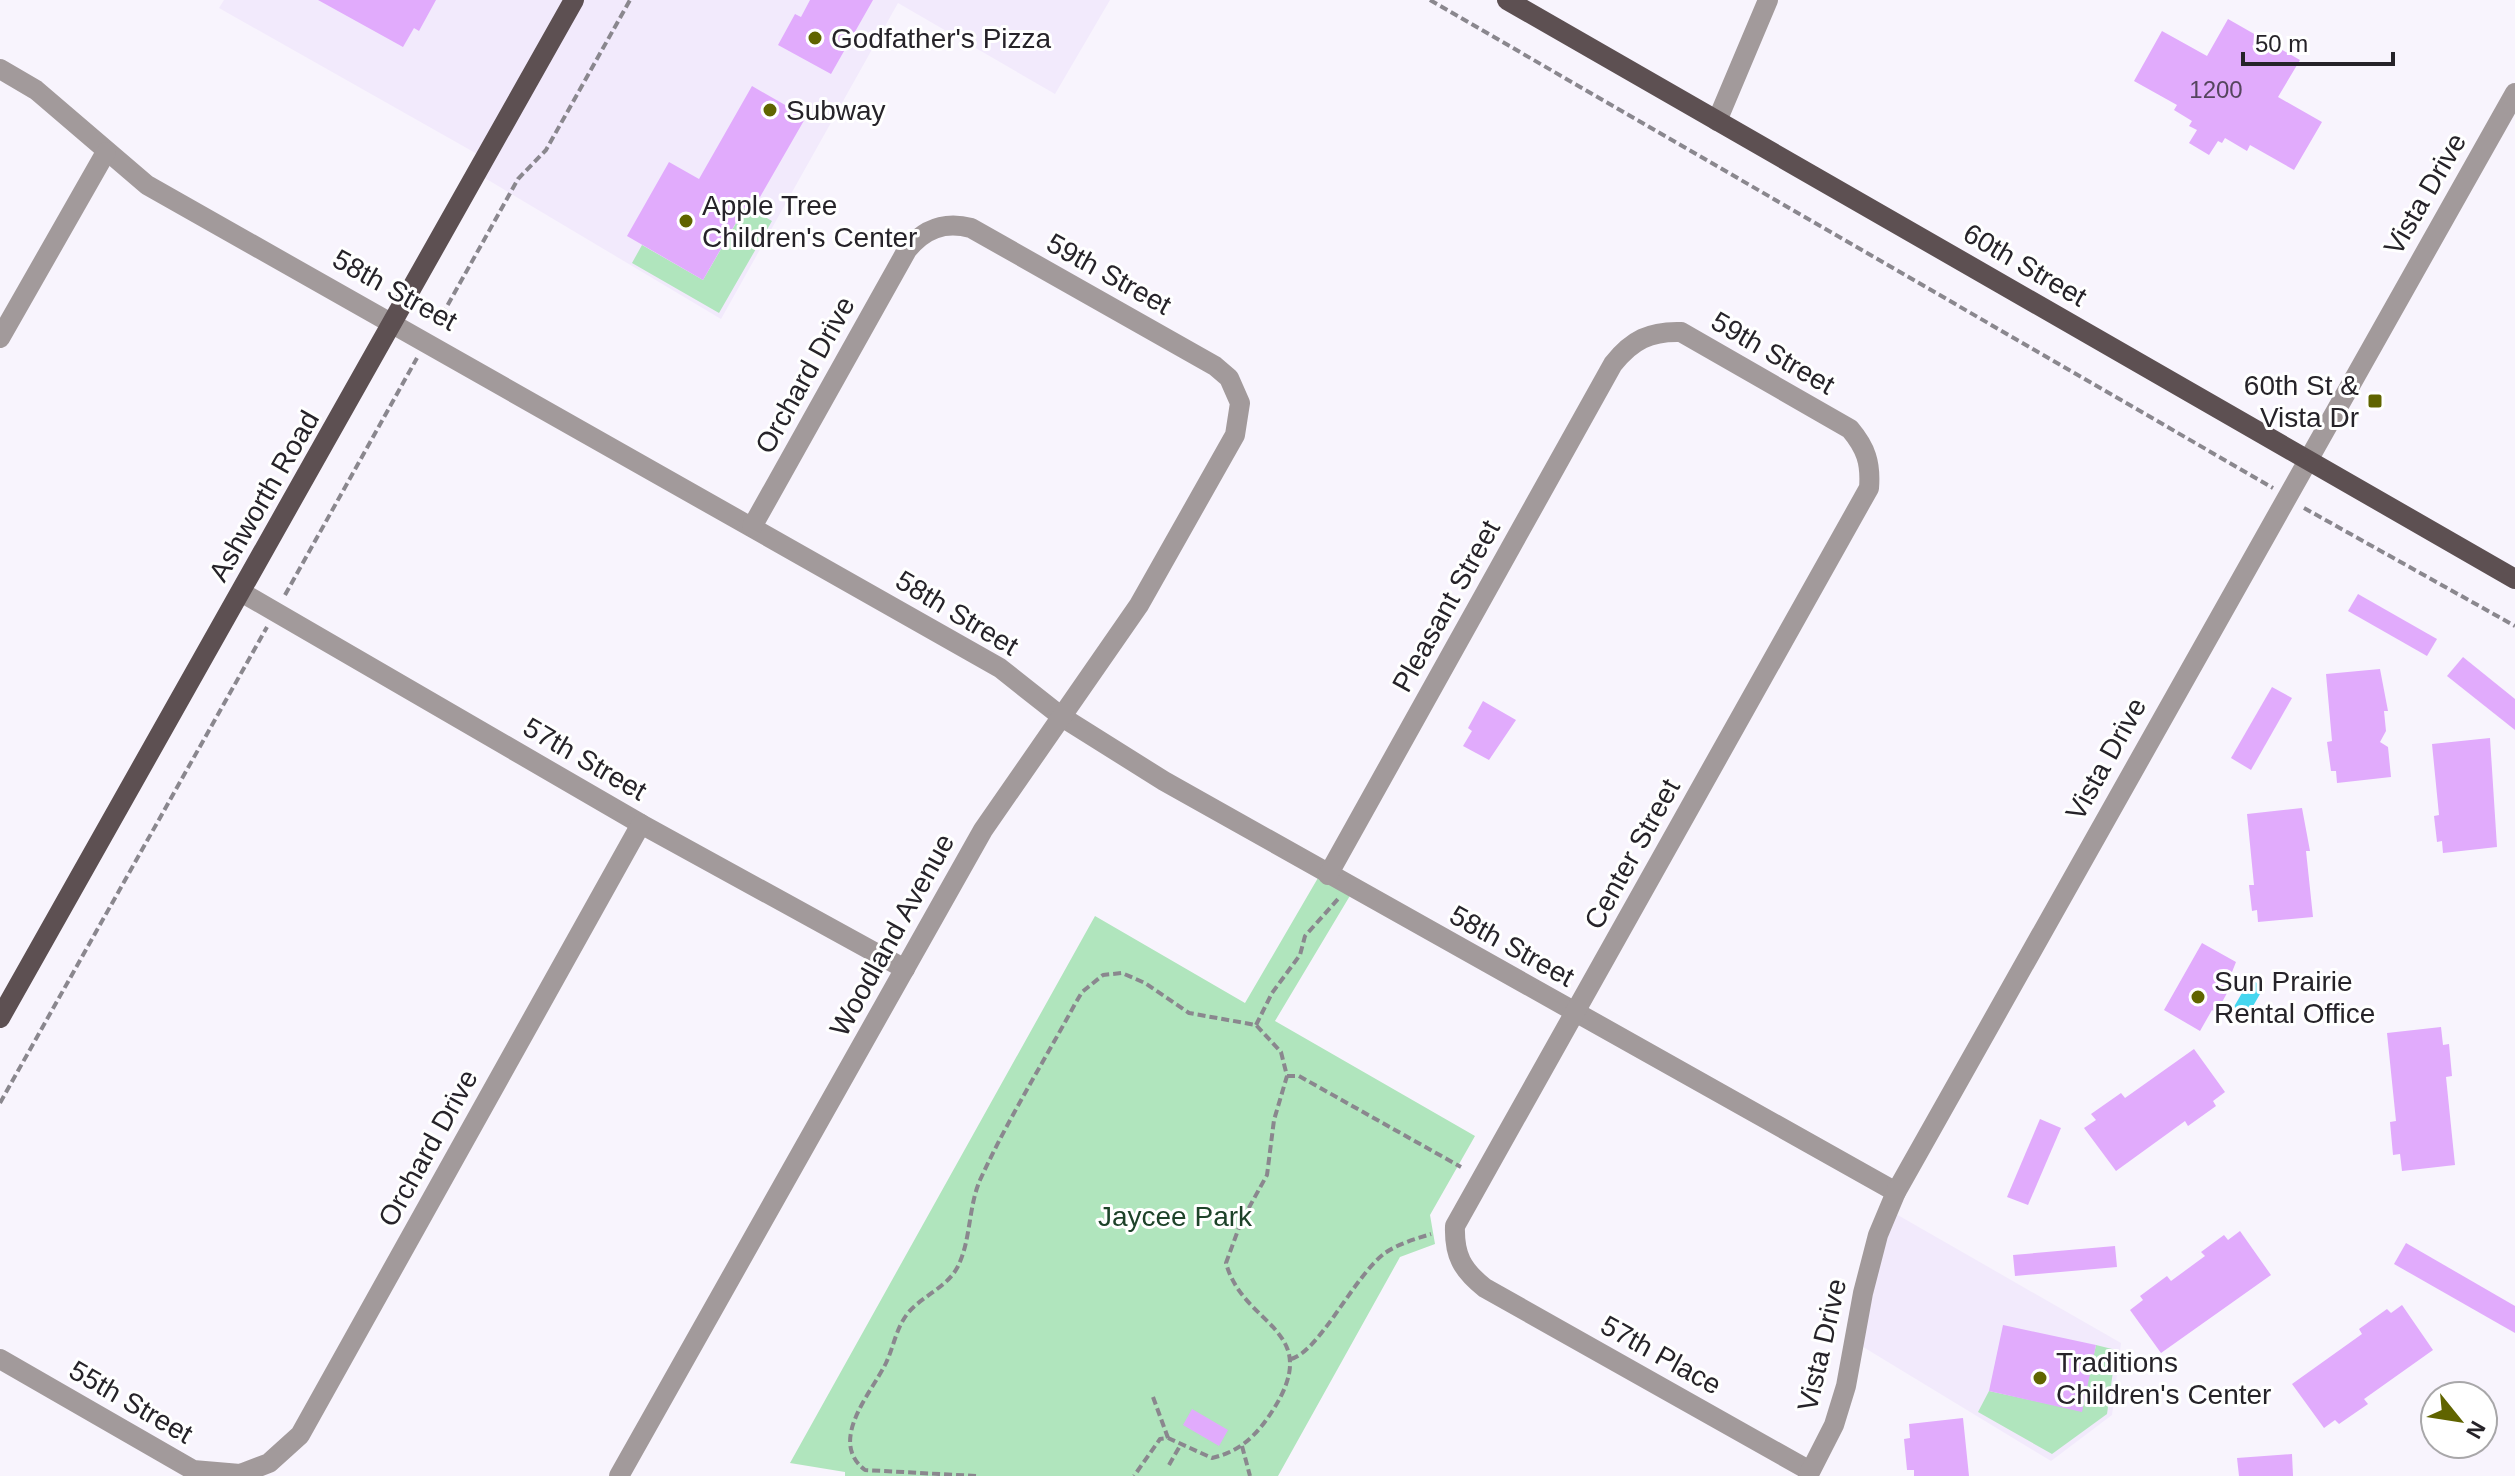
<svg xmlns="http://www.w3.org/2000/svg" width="2515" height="1476" viewBox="0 0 2515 1476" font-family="Arial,sans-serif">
	<rect width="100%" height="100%" fill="#f8f4fd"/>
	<g fill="#f2eafc">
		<polygon points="224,0 1110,0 1055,94 898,3 721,319 478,174 486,159 219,8"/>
		<polygon points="1889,1210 2121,1343 2112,1415 2051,1461 1855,1342"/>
	</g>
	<g fill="#b0e5bd">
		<polygon points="746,206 772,221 719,313 632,263 642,245 703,280"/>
		<polygon points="1322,871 1354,889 1275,1021 1475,1136 1430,1215 1435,1244 1400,1257 1278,1476 845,1476 845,1472 790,1463 1095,916 1245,1003"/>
		<polygon points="2096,1345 2116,1350 2107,1414 2052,1454 1978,1412 1989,1391 2081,1411"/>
	</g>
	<polygon fill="#46d6ef" points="2250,979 2264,987 2245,1020 2231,1012"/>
	<g fill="#e1abfc">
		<polygon points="318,0 436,0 419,31 414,28 403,47"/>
		<polygon points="810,0 873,0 831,74 778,45 795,14 801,17"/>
		<polygon points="2228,19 2300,60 2278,97 2322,122 2294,170 2250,145 2247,151 2225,138 2222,143 2218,141 2209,155 2189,143 2197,130 2189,126 2192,121 2174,110 2177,105 2134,81 2162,31 2207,56"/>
		<polygon points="752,86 806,117 760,197 753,193 703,280 627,236 669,162 699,179"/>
		<polygon points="2358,594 2437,639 2427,656 2348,611"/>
		<polygon points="2463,657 2515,699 2515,730 2447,676"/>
		<polygon points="2380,669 2388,711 2384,711 2386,731 2380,742 2388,747 2391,777 2337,783 2336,771 2331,771 2327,742 2332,741 2326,674"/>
		<polygon points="2272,687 2292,698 2251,770 2231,758"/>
		<polygon points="1483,701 1516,720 1489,760 1463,746 1472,731 1468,728"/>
		<polygon points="2490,738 2497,847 2443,853 2442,841 2437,842 2434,816 2439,815 2432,744"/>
		<polygon points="2302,808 2310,851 2306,851 2313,917 2258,922 2257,910 2252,911 2249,885 2254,885 2247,814"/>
		<polygon points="2202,943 2236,962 2228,982 2232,984 2216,1013 2212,1010 2200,1031 2164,1010"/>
		<polygon points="2441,1027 2443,1045 2449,1044 2452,1076 2446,1077 2455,1165 2402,1171 2400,1154 2393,1155 2390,1122 2396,1121 2387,1033"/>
		<polygon points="2194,1049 2225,1092 2213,1101 2216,1106 2188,1126 2185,1121 2116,1171 2084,1128 2096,1120 2091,1114 2121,1093 2125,1098"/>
		<polygon points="2040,1119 2061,1128 2028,1205 2007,1197"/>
		<polygon points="2240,1231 2271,1275 2161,1353 2130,1310 2143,1300 2140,1296 2167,1276 2171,1281 2205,1256 2201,1252 2224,1235 2228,1240"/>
		<polygon points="2406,1243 2515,1306 2515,1333 2394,1264"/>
		<polygon points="2115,1246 2117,1267 2015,1276 2013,1255"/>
		<polygon points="2402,1305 2433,1350 2364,1399 2368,1404 2339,1424 2335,1420 2324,1428 2292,1384 2362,1334 2359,1329 2387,1309 2391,1313"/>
		<polygon points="2003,1325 2096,1345 2082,1412 1989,1391"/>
		<polygon points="1192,1409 1228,1430 1219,1446 1183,1425"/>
		<polygon points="1963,1418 1969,1476 1914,1476 1914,1470 1907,1470 1904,1439 1910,1438 1909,1424"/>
		<polygon points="2292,1454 2293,1476 2239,1476 2237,1458"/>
	</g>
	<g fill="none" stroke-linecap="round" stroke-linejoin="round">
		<g stroke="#8a878e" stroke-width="4" stroke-dasharray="8 4" stroke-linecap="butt">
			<polyline points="1430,0 2273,488"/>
			<polyline points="436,326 518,179 546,150 630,0"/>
			<polyline points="2304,508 2515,626"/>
			<polyline points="285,595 417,358"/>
			<polyline points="1256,1025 1272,993 1300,955 1305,936 1338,899"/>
			<polyline points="1287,1076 1299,1076 1461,1167"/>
			<polyline points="0,1103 267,627"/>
			<path d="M1291 1359C1320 1351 1354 1276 1385 1253 1398 1244 1415 1239 1431 1234"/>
			<polyline points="1153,1397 1168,1438"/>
			<polyline points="1242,1446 1250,1476"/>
			<polyline points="1169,1465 1181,1444"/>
			<path d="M976 1476 865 1470C827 1441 872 1392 886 1363 894 1346 896 1328 908 1313 922 1296 946 1288 957 1268 971 1242 968 1208 980 1180 1008 1119 1043 1063 1075 1004L1082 992 1103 975 1122 973 1145 983 1189 1013 1256 1025 1281 1052 1287 1076 1274 1120 1267 1175 1241 1222 1226 1263C1243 1327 1325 1328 1273 1410 1257 1435 1241 1451 1212 1458L1168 1438 1160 1439 1134 1476"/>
		</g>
		<g stroke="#a29a9b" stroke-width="20">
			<polyline points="0,69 36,90 147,185 1000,668 1062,717 1164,781 1896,1192"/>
			<polyline points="1717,121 1768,0"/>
			<polyline points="0,338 106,152"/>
			<polyline points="241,592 641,824 905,969"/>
			<path d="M1328 875 1613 364C1632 340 1650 331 1681 332L1850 429C1866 448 1871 463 1869 488L1455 1226C1454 1255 1462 1270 1485 1288L1810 1471"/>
			<polyline points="0,1359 193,1470 240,1474 269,1463 300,1435 641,824"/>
			<path d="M619 1476 983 830 1139 605 1235 435 1240 403 1229 378 1215 366 971 228C944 221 924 229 907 250L752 527"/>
			<polyline points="1808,1476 1834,1425 1846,1386 1863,1293 1878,1235 1896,1192 2515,93"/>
		</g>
		<g stroke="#5d5052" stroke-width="20">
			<polyline points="1507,0 2515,579"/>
			<polyline points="0,1018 574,0"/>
		</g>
	</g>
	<g fill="#606400" stroke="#fff" stroke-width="3">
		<circle cx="815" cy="38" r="8"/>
		<circle cx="770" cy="110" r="8"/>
		<circle cx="686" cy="221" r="8"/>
		<rect x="2367" y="393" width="16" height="16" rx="4"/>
		<circle cx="2198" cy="997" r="8"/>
		<circle cx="2040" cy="1378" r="8"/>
	</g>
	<g text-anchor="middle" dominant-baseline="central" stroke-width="6" stroke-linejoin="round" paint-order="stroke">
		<g font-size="24" fill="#55455e">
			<text x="2216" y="89">1200</text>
		</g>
		<g font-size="28" fill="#262329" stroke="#fff" text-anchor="start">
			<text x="831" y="38">Godfather's Pizza</text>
			<text x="786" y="110">Subway</text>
			<text x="702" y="205">Apple Tree<tspan x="702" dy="32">Children's Center</tspan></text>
			<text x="2359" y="385" text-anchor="end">60th St &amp;<tspan x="2359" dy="32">Vista Dr</tspan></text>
			<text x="2214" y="981">Sun Prairie<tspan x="2214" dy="32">Rental Office</tspan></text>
			<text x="2056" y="1362">Traditions<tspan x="2056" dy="32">Children's Center</tspan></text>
		</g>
		<g font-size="28" fill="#262329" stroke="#fff">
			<text transform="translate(2425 194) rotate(-60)">Vista Drive</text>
			<text transform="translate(2025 265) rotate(30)">60th Street</text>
			<text transform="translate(1109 274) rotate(29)">59th Street</text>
			<text transform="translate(395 290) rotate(29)">58th Street</text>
			<text transform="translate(1773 353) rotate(30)">59th Street</text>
			<text transform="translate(805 375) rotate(-61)">Orchard Drive</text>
			<text transform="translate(264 496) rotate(-60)">Ashworth Road</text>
			<text transform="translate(1446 606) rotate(-61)">Pleasant Street</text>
			<text transform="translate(957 613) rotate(31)">58th Street</text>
			<text transform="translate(585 759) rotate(30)">57th Street</text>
			<text transform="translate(2106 759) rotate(-61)">Vista Drive</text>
			<text transform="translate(1632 854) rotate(-61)">Center Street</text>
			<text transform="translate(892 935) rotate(-61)">Woodland Avenue</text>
			<text transform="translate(1512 946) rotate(29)">58th Street</text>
			<text transform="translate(428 1148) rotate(-61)">Orchard Drive</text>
			<text transform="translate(1822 1345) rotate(-77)">Vista Drive</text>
			<text transform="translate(1661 1355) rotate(29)">57th Place</text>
			<text transform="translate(131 1402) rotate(30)">55th Street</text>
		</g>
		<g font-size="28" fill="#1d4229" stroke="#fff">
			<text x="1175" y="1216">Jaycee Park</text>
		</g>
	</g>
	<g transform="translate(2459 1420) rotate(120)"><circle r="38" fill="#ffffff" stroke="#a8a7a9" stroke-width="2"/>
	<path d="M0-6L14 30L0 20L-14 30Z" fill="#606400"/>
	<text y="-12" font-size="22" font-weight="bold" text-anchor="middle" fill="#262329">N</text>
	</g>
	<path d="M2243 52v12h150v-12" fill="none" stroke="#262329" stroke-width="4"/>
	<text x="2255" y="52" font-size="24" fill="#262329" stroke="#ffffff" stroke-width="6" paint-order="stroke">50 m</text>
</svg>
